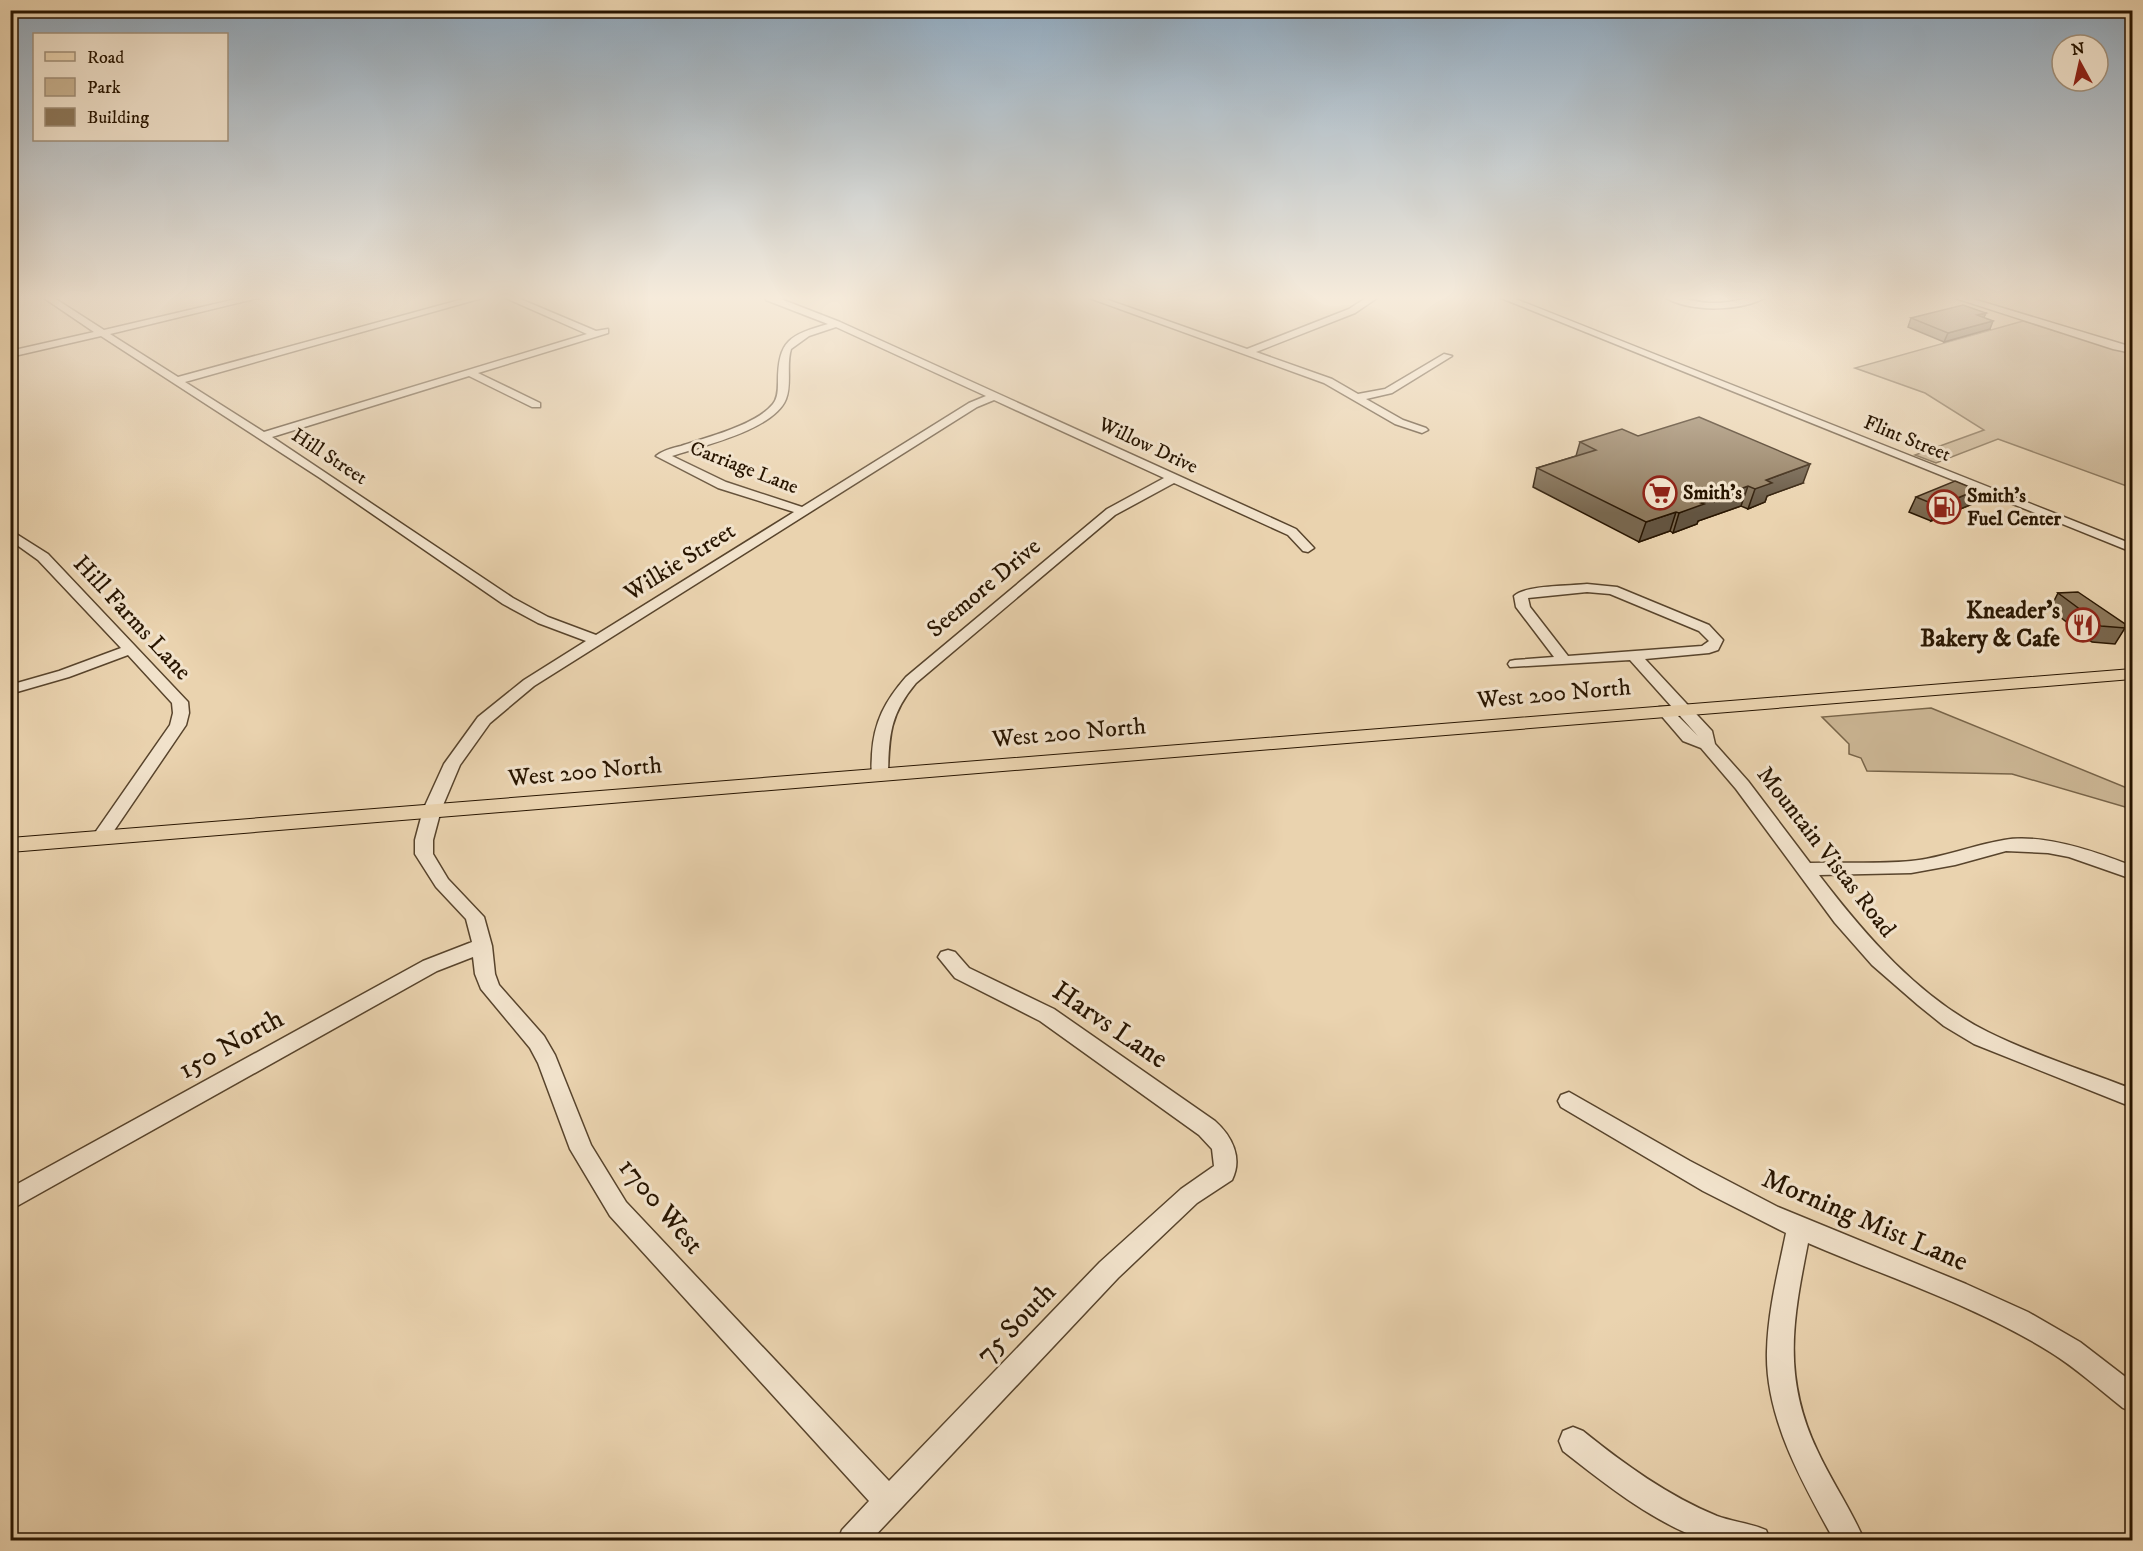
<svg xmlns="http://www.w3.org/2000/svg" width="2143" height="1551" viewBox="0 0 2143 1551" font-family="'IM FELL DW Pica',serif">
	<rect width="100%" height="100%" fill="#ead3af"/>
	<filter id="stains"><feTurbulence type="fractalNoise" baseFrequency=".00333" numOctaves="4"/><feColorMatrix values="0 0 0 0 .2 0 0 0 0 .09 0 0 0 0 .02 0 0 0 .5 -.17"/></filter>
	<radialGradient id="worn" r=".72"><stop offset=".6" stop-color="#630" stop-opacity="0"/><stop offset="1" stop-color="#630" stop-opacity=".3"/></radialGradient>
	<g fill="#c9b391" stroke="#786448" stroke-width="1.5">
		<polygon points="2023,321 2132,354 2132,488 1998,439 1936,463 1915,455 1984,430 1925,393 1855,368"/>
		<polygon points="1931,708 2132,790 2132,809 2012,774 1867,771 1861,758 1849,754 1849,744 1822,717"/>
	</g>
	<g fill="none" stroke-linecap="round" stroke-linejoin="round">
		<defs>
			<g id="minor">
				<path d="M41 296H51L104 330 249 296H266L110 334 178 377 474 296H489L185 382 264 432 587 334 501 296H513L596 331 608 329V333L478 373 540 403V407H532L469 376 272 437 513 598 548 617 596 635 794 512 718 488 656 456C663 450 673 448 681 446 707 437 756 425 773 404 778 398 778 389 778 382 778 340 790 335 828 324L766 300V296H773L840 322 1296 529 1314 548 1308 552 1303 551 1288 535 1174 483 1115 515 916 683C890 714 889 735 888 774L886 778H874C870 771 872 762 872 754 874 722 885 701 906 677L1107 509 1164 478 994 400 977 407 534 686 490 723 460 765 441 810 433 840V854L448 879 484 917 492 946 495 974 499 985 544 1036 555 1055 591 1145 626 1202 889 1481 1100 1262 1181 1189 1214 1166 1212 1149 1199 1135 1040 1021 955 978 938 957 941 952 948 950 955 952 969 968 1054 1009 1215 1121C1232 1136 1243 1158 1232 1180L1197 1203 1118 1278 871 1540H838L842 1530 869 1501 610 1216 570 1149 538 1063 530 1048 481 989 475 974 473 957 437 971 10 1210V1188L423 961 472 942 466 919 436 887 415 854V840L423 810 444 764 478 717 524 680 586 641 538 623 503 604 320 478 101 336 10 357V351L94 332ZM836 327 986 396 969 403 802 507 726 482 672 456C701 446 774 430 786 399 792 384 786 365 791 349L809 336Z"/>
				<polygon points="1084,296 1097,296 1247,349 1349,309 1369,296 1380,296 1355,313 1256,352 1332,379 1358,394 1385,389 1444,354 1452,356 1392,393 1366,399 1403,420 1426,428 1428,430 1422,433 1395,424 1324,383"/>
				<polygon points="1496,296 1508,296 2132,544 2132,552"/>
				<path d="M1663 296C1681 296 1697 304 1715 303 1734 303 1750 296 1768 296 1743 312 1688 313 1663 296Z"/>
				<polygon points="1949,296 1963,296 2132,347 2132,353 2113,349"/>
				<polygon points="10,530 48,554 188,702 189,713 186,725 107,841 95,841 92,837 170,725 173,713 172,703 128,655 69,677 10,694 10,685 59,671 121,648 38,560 10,540"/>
				<path d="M1587 584 1617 587 1709 625 1723 640 1718 650 1709 653 1645 659 1712 731 1715 744 1748 781 1810 863C1843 862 1878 864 1911 861 1943 858 1973 845 2004 840 2043 833 2097 852 2132 866V879L2069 857 2048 853 2006 851 1955 865 1911 873 1819 875C1865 935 1919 998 1988 1032 2032 1054 2086 1071 2132 1089V1107L1974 1044 1944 1026 1918 1005 1872 965 1835 923 1736 789 1701 748 1683 741 1659 713 1656 710 1659 707H1669L1698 736 1630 660 1510 667 1508 664 1510 661 1515 660 1554 657 1516 607 1514 596C1525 585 1570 586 1587 584ZM1587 592 1610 594 1699 631 1709 641 1702 646 1568 656 1530 607 1528 598Z"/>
				<path d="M1569 1092 1690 1161 1778 1207 1966 1284 2028 1312 2080 1342 2132 1382V1412L2123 1408C2099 1389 2076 1368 2050 1352 1975 1305 1889 1278 1808 1243 1793 1319 1782 1376 1817 1450 1831 1481 1851 1509 1864 1540H1834C1803 1484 1765 1418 1767 1351 1768 1311 1778 1272 1786 1233L1703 1191 1561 1107 1558 1101 1561 1095Z"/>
				<path d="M1573 1427 1583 1431C1624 1464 1668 1496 1717 1516 1733 1522 1750 1523 1766 1530L1770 1540C1752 1540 1721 1545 1705 1540 1655 1524 1604 1483 1563 1451L1559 1441 1563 1431Z"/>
			</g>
			<polygon id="major" points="2132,669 2132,679 10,852 10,838"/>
		</defs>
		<use href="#minor" stroke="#58442c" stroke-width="3"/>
		<use href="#major" stroke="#281500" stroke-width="2"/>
		<use href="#minor" fill="#f1e2cb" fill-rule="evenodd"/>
		<use href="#major" fill="#ead3af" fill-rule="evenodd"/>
	</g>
	<g fill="#79674e" stroke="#281500" stroke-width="1.5">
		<polygon points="1986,313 1984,317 1990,329 1944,342 1908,327 1911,318"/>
		<polygon points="1638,436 1803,483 1767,496 1765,502 1748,509 1741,506 1698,521 1697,524 1673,533 1670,531 1639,542 1533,487 1537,468 1576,456 1580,442"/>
		<polygon points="1916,497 1970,505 1931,521 1909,512"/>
		<polygon points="2058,593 2125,628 2115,644 2092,642 2073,629 2074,628 2050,609"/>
	</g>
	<g fill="#635440" stroke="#281500" stroke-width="1.5">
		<polygon points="1986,313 1982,321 1977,315"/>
		<polygon points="1993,321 1990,329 1944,342 1948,333"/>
		<polygon points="1810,464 1803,483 1767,496 1765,502 1748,509 1755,489 1766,480"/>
		<polygon points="1748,486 1741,506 1698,521 1697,524 1673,533 1679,513 1701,503"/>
		<polygon points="1977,490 1970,505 1931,521 1938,506"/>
		<polygon points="1676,512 1670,531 1639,542 1646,522"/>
	</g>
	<g fill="#8d785b" stroke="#281500" stroke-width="1.5">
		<polygon points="1963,305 1986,313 1977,315 1993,321 1948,333 1911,318"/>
		<polygon points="1699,417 1810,464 1766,480 1772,483 1755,489 1748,486 1701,503 1704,504 1679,513 1676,512 1646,522 1537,468 1596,450 1580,442 1622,429 1638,436"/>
		<polygon points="1955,481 1977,490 1938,506 1916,497"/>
		<polygon points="2078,592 2125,624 2125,628 2101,626 2083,613 2085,613 2058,593"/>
	</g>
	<linearGradient id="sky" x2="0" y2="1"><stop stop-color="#8ea6ba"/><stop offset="0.58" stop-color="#f6ebdb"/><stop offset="1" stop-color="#f6ebdb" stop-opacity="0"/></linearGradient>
	<rect width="2143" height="513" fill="url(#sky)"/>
	<defs>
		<symbol id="supermarket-ring" viewBox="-11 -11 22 22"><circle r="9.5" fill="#f1e2cb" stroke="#8f2418" stroke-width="1.5"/><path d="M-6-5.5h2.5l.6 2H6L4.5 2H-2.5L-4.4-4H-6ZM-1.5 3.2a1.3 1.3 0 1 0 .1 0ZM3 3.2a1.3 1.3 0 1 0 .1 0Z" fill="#8f2418"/></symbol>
		<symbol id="fuel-ring" viewBox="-11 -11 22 22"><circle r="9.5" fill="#f1e2cb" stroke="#8f2418" stroke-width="1.5"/><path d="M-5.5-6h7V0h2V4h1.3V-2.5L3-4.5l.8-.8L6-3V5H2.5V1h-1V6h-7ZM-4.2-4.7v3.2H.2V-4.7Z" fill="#8f2418"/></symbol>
		<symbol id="restaurant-ring" viewBox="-11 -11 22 22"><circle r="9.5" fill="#f1e2cb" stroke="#8f2418" stroke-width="1.5"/><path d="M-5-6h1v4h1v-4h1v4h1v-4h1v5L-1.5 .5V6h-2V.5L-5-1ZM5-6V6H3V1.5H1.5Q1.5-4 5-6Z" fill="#8f2418"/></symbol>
	</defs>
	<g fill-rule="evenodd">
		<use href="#supermarket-ring" x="1641" y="474" width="38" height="38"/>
		<use href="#fuel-ring" x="1925" y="488" width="38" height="38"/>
		<use href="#restaurant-ring" x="2064" y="606" width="38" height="38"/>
	</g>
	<g text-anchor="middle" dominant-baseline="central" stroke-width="6" stroke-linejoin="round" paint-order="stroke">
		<g font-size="20" fill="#281500" stroke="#f1e2cb">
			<text transform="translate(1907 439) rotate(22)">Flint Street</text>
			<text transform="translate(1148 446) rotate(25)">Willow Drive</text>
			<text transform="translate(329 457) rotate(33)">Hill Street</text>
			<text transform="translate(744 468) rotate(21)">Carriage Lane</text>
		</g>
		<g font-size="20" font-weight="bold" fill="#281500" stroke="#f1e2cb" text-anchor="start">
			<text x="1683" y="493">Smith's</text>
			<text x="1967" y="496">Smith's<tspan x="1967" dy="23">Fuel Center</tspan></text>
		</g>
		<g font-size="24" fill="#281500" stroke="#f1e2cb">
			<text transform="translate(680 562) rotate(-32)">Wilkie Street</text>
			<text transform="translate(984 588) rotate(-40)">Seemore Drive</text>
			<text transform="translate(132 618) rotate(47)">Hill Farms Lane</text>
			<text transform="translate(1554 694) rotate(-5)">West 200 North</text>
			<text transform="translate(1069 733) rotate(-5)">West 200 North</text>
			<text transform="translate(585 772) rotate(-5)">West 200 North</text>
			<text transform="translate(1826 852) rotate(52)">Mountain Vistas Road</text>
		</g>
		<g font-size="24" font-weight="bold" fill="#281500" stroke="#f1e2cb" text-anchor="end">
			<text x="2060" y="611">Kneader's<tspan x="2060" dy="28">Bakery &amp; Cafe</tspan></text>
		</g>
		<g font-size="28" fill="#281500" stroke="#f1e2cb">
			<text transform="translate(1110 1025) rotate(34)">Harvs Lane</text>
			<text transform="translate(231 1044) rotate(-29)">150 North</text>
			<text transform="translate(661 1206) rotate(50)">1700 West</text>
			<text transform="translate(1865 1220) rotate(23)">Morning Mist Lane</text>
			<text transform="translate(1016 1323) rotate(-46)">75 South</text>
		</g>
	</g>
	<rect width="2143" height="1551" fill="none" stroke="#ead3af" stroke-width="36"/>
	<rect x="12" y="12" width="2119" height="1527" fill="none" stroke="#281500" stroke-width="3"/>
	<rect x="18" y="18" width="2107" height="1515" fill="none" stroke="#281500" stroke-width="1.5"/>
	<rect x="33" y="33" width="195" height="108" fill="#f1e2cb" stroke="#a1907a" stroke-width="1.5"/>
	<rect x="45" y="52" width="30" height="9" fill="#ead3af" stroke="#a1907a" stroke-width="1.5"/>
	<text x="87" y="63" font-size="18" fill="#281500">Road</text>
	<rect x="45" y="78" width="30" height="18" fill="#c9b391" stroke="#a1907a" stroke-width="1.5"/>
	<text x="87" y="93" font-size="18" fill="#281500">Park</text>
	<rect x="45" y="108" width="30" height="18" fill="#8d785b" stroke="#a1907a" stroke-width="1.5"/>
	<text x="87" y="123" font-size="18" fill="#281500">Building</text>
	<g transform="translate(2080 63) rotate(352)"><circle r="28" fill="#f1e2cb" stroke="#a1907a" stroke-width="1.5"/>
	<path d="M0-4.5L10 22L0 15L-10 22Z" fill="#8f2418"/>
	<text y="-9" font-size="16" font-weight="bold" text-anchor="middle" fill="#281500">N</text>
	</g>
	<rect width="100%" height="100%" filter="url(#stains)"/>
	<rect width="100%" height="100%" fill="url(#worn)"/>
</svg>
